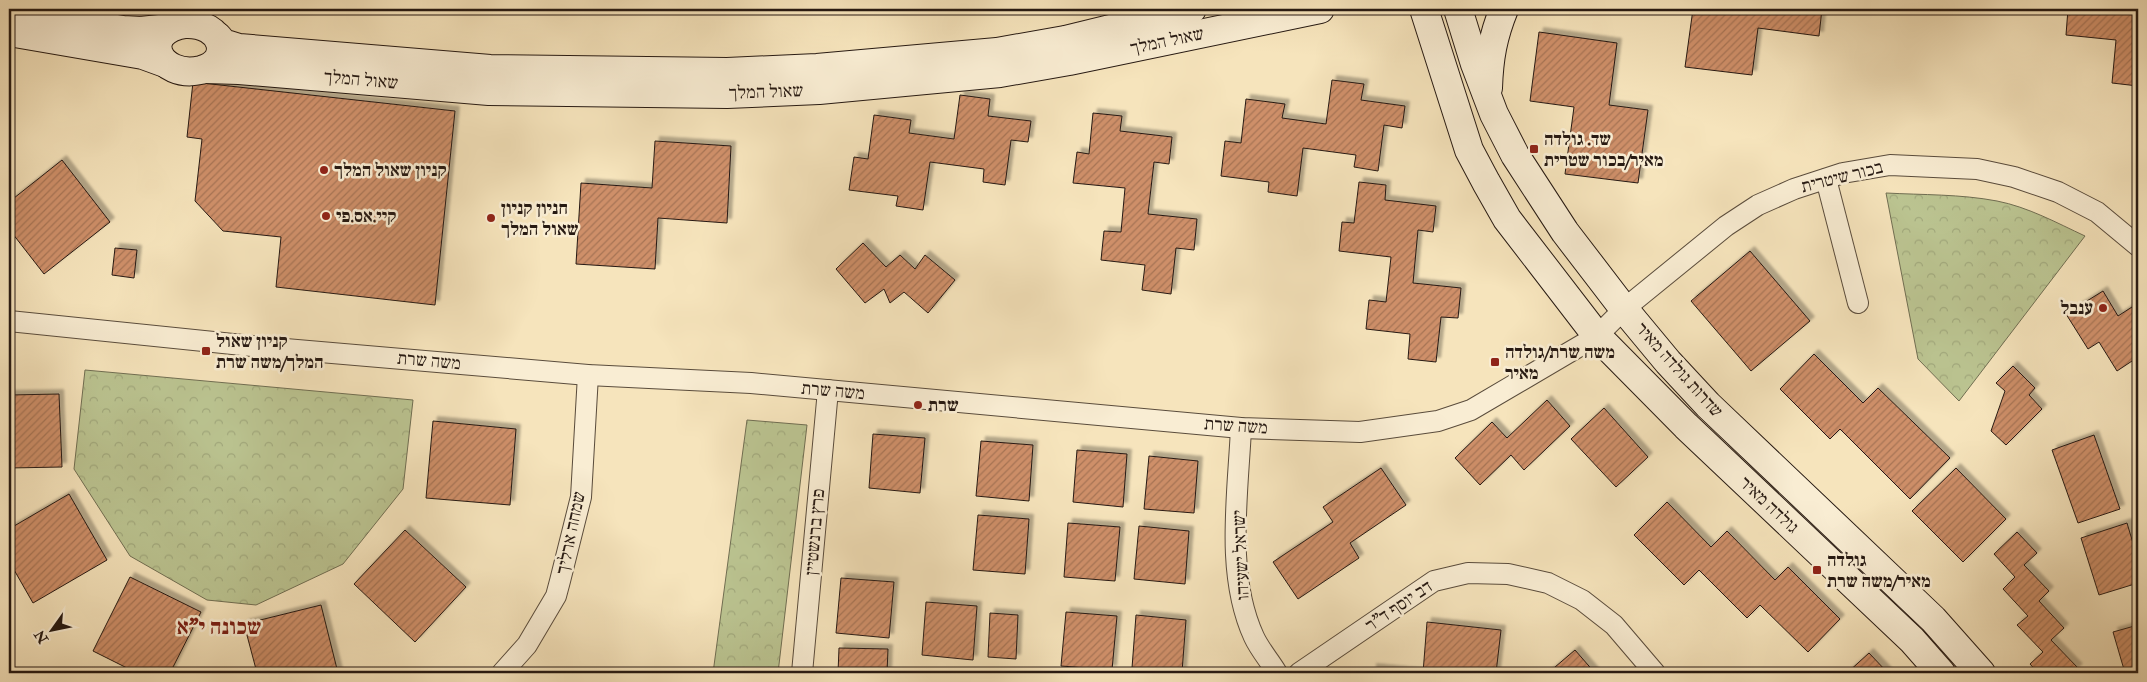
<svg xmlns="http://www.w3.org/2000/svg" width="2147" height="682" viewBox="0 0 2147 682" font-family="'IM FELL Double Pica','Frank Ruhl Libre',serif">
	<defs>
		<pattern id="park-crowns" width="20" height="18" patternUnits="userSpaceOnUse" patternTransform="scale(1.25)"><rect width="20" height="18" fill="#bbc491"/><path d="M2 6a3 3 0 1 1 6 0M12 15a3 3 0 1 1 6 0" fill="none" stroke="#a1a87c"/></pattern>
		<pattern id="building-hatch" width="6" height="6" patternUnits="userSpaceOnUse" patternTransform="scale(1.25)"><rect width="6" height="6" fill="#ce8f69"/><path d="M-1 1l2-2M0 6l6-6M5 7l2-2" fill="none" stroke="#a77455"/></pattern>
		<filter id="shadow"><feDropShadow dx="4.5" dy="-4.5" stdDeviation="1" flood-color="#0004"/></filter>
	</defs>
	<rect width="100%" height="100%" fill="#f6e4bc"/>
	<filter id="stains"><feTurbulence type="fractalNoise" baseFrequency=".004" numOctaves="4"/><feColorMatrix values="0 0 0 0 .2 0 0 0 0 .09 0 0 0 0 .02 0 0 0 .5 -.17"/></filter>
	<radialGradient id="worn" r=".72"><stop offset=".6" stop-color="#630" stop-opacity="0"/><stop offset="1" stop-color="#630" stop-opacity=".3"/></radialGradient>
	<g fill="url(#park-crowns)" stroke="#706e52">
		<path d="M1886 193C1923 195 1960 194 1997 201 2028 207 2057 223 2085 236L1959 401 1918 359Z"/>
		<polygon points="85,370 413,400 403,489 343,564 256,605 207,600 130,556 74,469"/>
		<polygon points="747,420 807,425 778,673 713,673"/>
	</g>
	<g fill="url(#building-hatch)" stroke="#261912" filter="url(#shadow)">
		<polygon points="1693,9 1822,9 1819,36 1758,28 1752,75 1685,67"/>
		<polygon points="2068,9 2138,9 2138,86 2112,83 2116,40 2066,35"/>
		<polygon points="1539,32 1617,43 1609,105 1648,110 1638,183 1565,174 1574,107 1530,101"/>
		<polygon points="1332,80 1364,84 1361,100 1405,106 1402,128 1384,125 1378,171 1354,167 1356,155 1303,148 1297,196 1268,192 1269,182 1221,176 1225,141 1241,143 1246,99 1285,104 1282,118 1326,124"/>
		<polygon points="193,82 455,111 435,305 276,287 281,237 223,231 195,201 202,139 187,137"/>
		<polygon points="960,95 990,99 988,116 1031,121 1028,142 1011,140 1005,185 983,182 984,169 930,162 923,210 896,206 898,196 849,190 854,157 868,159 874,115 911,120 909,133 954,139"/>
		<polygon points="1093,113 1122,116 1120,131 1172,137 1169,164 1154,162 1148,214 1197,219 1194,250 1176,248 1171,294 1142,290 1145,265 1101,260 1104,231 1121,232 1125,188 1073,183 1077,152 1089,154"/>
		<polygon points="655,141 731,146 727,223 658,218 655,269 576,264 581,183 652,188"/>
		<polygon points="62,160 110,222 44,274 9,229 9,202"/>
		<polygon points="1359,182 1386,185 1385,200 1436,206 1433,232 1418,230 1413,283 1461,288 1458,318 1441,317 1436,362 1408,359 1410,334 1366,329 1369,300 1386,302 1391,257 1339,251 1342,222 1354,223"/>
		<polygon points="863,243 886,267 900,255 915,269 925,255 955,280 928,313 904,292 890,303 884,289 865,303 836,269"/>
		<polygon points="115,248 137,250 134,278 112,275"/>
		<polygon points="1750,251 1810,321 1751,371 1691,301"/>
		<polygon points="2103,291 2118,316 2132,307 2138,317 2138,357 2117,371 2099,342 2088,349 2066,314"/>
		<polygon points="1814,354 1863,403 1878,388 1950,458 1910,499 1840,429 1830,439 1780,389"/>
		<polygon points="2013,366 2035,388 2029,395 2042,409 2006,445 1991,431 2005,391 1996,383"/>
		<polygon points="59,394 62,467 9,468 9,395"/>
		<polygon points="1547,400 1570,426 1524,470 1511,455 1480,485 1455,458 1492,422 1507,438"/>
		<polygon points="1604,408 1648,457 1616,487 1571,439"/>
		<polygon points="433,421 516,429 510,505 426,498"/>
		<polygon points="873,434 925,438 920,493 869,488"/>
		<polygon points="2094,435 2120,509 2078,523 2052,450"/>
		<polygon points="981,441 1033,445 1029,501 976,496"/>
		<polygon points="1077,450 1127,454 1123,507 1073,502"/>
		<polygon points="1149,456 1198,461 1194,513 1144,509"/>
		<polygon points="1381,468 1406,505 1350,543 1359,558 1298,599 1273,562 1333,522 1323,507"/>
		<polygon points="1956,468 2006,519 1963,562 1912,511"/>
		<polygon points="69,494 107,560 33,603 9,561 9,529"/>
		<polygon points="1667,502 1711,547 1727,531 1775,580 1788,567 1840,619 1808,652 1760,605 1747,618 1699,570 1684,585 1634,535"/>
		<polygon points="978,515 1029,519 1025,574 973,570"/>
		<polygon points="1068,523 1120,527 1115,581 1064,577"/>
		<polygon points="2127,523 2138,560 2138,583 2099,595 2081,538"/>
		<polygon points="1139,526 1189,531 1185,584 1134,579"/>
		<polygon points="405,530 466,587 415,642 354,584"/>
		<polygon points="2017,532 2037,553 2024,565 2049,591 2039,601 2064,628 2051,640 2078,668 2072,673 2038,673 2030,664 2043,652 2017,625 2028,616 2003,589 2015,577 1994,554"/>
		<polygon points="130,577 201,612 170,673 137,673 93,651"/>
		<polygon points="841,578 894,582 889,638 836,633"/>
		<polygon points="926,602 977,606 973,660 922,655"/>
		<polygon points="321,605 338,673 257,673 244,624"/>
		<polygon points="1066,612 1117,616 1112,670 1061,666"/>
		<polygon points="990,613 1018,615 1016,659 988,657"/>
		<polygon points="1136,615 1186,620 1182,672 1132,668"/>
		<polygon points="1427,622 1501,630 1496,673 1423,673"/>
		<polygon points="2138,625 2138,673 2125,673 2113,632"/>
		<polygon points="839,648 888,649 887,673 838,673"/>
		<polygon points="1575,650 1595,673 1548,673"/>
		<polygon points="1869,653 1888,673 1847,673"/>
		<polygon points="1372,668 1421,673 1372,673"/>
	</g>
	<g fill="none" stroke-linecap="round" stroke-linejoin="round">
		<defs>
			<g id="street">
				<polyline points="1826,179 1858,303"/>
				<polyline points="9,321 262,347 588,375 751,383 1241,428 1360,432 1438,421 1471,410 1597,336 1624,309 1726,226 1758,205 1794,189 1843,173 1890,165 1977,169 2014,177 2058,192 2097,212 2138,246"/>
				<path d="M1241 428C1238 495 1225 574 1254 637 1260 650 1270 661 1277 673"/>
				<polyline points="502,673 527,645 556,596 560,581 581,497 588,375"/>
				<polyline points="802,673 828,390"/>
				<polyline points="1299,673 1434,581 1468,573 1508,574 1548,583 1582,600 1614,625 1655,673"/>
			</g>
			<g id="secondary">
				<polyline points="1424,9 1469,150 1486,182 1507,219 1597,336 1686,426 1912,640 1941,673"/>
				<polyline points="1458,9 1475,64 1494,114 1515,155 1565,232 1624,309 1668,362 1708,405 1933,619 1981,673"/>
				<polyline points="9,11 123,30 141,31 169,28"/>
				<path d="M185 24C223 22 235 61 201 70 159 80 136 32 185 24Z"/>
				<polyline points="9,32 143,55 165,63"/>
				<polyline points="218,37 223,43 239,48 490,69 727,72 817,68 997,52 1065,40 1192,9"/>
				<polyline points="206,69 239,70 489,91 727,94 819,90 1000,73 1069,61 1320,9"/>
				<path d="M1488 88C1489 58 1493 36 1504 9"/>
			</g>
		</defs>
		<use href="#street" stroke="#5a4c3c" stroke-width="22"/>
		<use href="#secondary" stroke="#261912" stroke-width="30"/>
		<use href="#street" stroke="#f9edd3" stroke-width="20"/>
		<use href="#secondary" stroke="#f9edd3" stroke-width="28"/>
	</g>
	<g fill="#8f2418" stroke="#f9edd3" stroke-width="2">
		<rect x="1529" y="144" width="10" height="10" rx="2.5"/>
		<circle cx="324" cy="170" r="5"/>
		<circle cx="326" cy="216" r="5"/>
		<circle cx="491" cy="218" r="5"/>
		<circle cx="2103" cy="308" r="5"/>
		<rect x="201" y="346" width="10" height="10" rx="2.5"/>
		<rect x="1490" y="357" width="10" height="10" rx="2.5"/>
		<circle cx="918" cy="405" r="5"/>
		<rect x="1812" y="565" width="10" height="10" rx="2.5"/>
	</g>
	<g text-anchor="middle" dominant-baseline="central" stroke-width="5" stroke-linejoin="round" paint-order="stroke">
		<g font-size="18" fill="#261912" stroke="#f9edd3">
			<text transform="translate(1167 41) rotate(-12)">שאול המלך</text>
			<text transform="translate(361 80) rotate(5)">שאול המלך</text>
			<text transform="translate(766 92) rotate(-2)">שאול המלך</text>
			<text transform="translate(1842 177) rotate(-14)">בכור שיטרית</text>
			<text transform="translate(429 361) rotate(5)">משה שרת</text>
			<text transform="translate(1679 370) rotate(48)">שדרות גולדה מאיר</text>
			<text transform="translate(833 391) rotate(5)">משה שרת</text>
			<text transform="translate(1236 426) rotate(4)">משה שרת</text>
			<text transform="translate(1769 505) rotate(43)">גולדה מאיר</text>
			<text transform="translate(815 532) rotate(-85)">פרץ ברנשטיין</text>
			<text transform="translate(571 533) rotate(-78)">שמחה ארליך</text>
			<text transform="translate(1241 555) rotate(-93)">ישראל ישעיהו</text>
			<text transform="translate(1399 606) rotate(-34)">דב יוסף ד"ר</text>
		</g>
		<g font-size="18" font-weight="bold" fill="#261912" stroke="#f9edd3" text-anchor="start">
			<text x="1544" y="139">שד. גולדה<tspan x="1544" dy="21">מאיר/בכור שטרית</tspan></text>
			<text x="334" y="170">קניון שאול המלך</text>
			<text x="501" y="208">חניון קניון<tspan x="501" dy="21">שאול המלך</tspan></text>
			<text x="336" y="216">קיי.אס.פי</text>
			<text x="2093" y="308" text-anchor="end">ענבל</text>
			<text x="216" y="341">קניון שאול<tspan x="216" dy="21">המלך/משה שרת</tspan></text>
			<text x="1505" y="352">משה שרת/גולדה<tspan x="1505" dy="21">מאיר</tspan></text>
			<text x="928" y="405">שרת</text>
			<text x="1827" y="560">גולדה<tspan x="1827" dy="21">מאיר/משה שרת</tspan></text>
		</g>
		<g font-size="22" font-weight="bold" fill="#7a1f14" stroke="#f9edd3">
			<text x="219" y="627">שכונה י"א</text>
		</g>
	</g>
	<rect width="2147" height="682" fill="none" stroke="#f6e4bc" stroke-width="30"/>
	<rect x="10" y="10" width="2127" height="662" fill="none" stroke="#261912" stroke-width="2.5"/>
	<rect x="15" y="15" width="2117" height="652" fill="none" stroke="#261912"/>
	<g transform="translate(52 630) rotate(237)" stroke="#f9edd3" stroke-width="4" paint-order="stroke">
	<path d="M0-4L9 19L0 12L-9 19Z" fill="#261912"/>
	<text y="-8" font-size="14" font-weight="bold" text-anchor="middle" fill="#261912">N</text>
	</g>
	<rect width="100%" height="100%" filter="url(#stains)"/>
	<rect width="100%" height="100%" fill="url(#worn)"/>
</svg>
